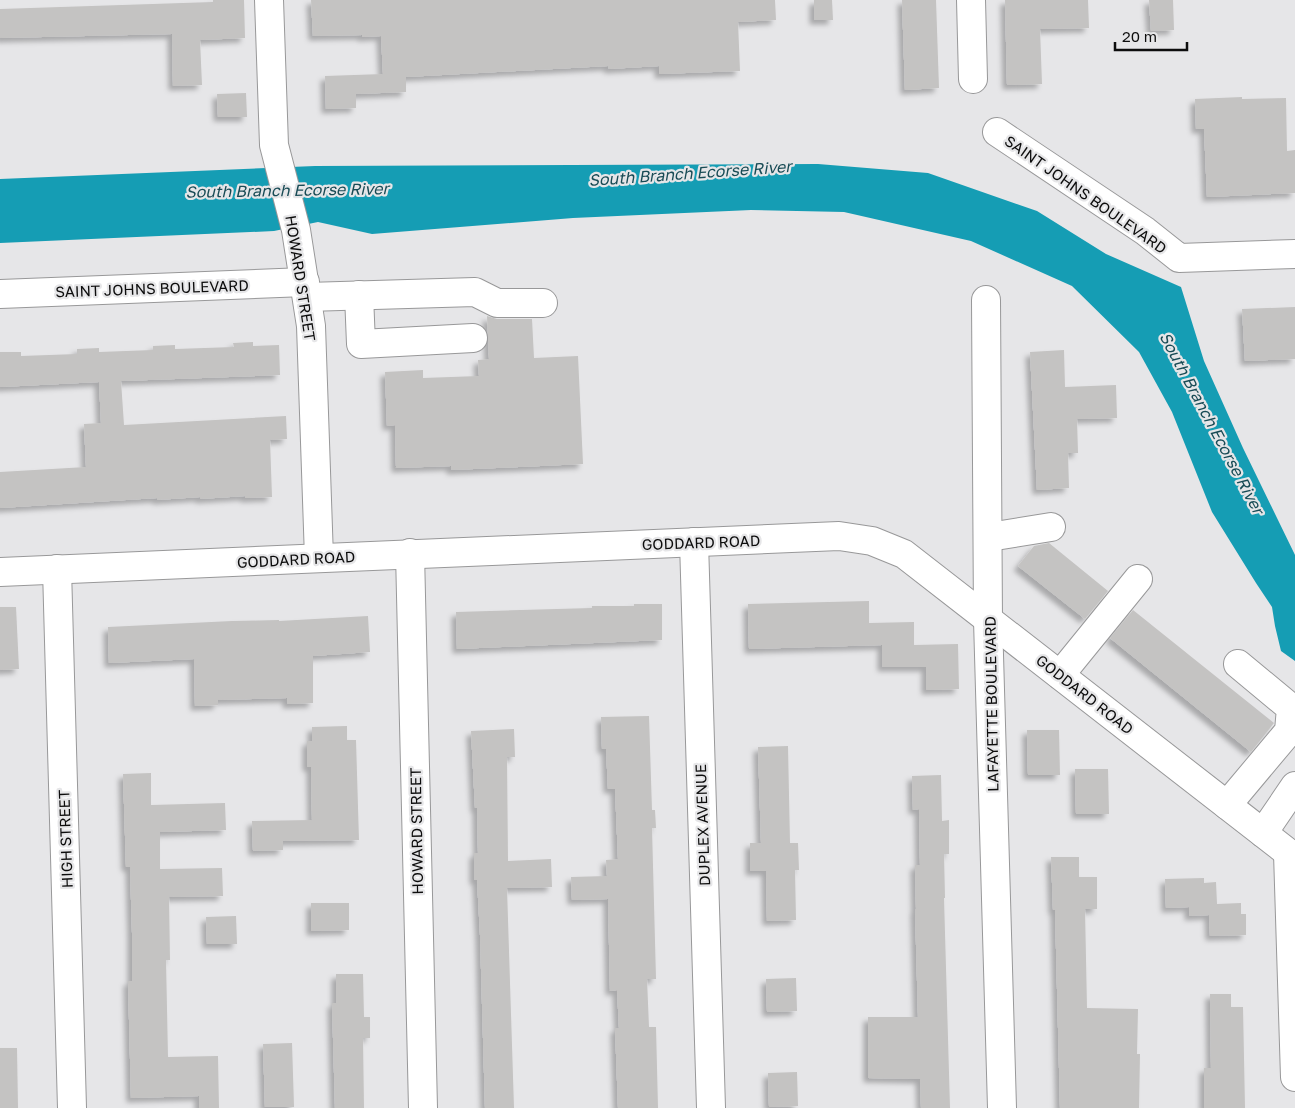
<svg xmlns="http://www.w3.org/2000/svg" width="1295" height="1108" viewBox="0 0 1295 1108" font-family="'Golos Text',sans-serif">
	<defs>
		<filter id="shadow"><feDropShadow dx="-4.5" dy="4.5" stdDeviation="2.5" flood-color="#0004"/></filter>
	</defs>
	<rect width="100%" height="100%" fill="#e6e6e8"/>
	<polygon fill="#159db4" points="818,164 928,173 1037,211 1106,254 1181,287 1204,361 1243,448 1295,555 1295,661 1281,651 1275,626 1272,607 1256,583 1212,512 1172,412 1139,352 1072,286 971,241 844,212 751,210 573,218 372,234 318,222 274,231 0,243 0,179 315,166"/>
	<g fill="#c4c3c2" filter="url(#shadow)">
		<polygon points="213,0 244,0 245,38 200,40 202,85 173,86 172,34 0,38 0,9 213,2"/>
		<polygon points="311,0 775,0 776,20 738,22 740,71 659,74 659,66 609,69 608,66 406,77 406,92 356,94 356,108 326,109 325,76 383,74 381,36 362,37 362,35 313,36"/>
		<polygon points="814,0 832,0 833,20 814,20"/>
		<polygon points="902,0 936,0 939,88 905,90"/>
		<polygon points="1005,0 1088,0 1089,28 1040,29 1042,84 1007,85"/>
		<polygon points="1149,0 1173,0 1174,30 1151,31"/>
		<polygon points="246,93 247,117 218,117 217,94"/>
		<polygon points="1242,97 1242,99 1286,98 1287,151 1295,150 1295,193 1207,197 1204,129 1196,129 1195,99"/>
		<polygon points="1295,307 1295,359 1245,361 1242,309"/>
		<polygon points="487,316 497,319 532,319 534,358 578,356 583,464 451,470 451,466 396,468 395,425 387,426 385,372 423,370 423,378 479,376 478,360 489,359"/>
		<polygon points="253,342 253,346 279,345 280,375 121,381 124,425 286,416 287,439 270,440 272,497 245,498 245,496 200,499 200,497 157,500 157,498 0,508 0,472 86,467 84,424 101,423 99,382 0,387 0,352 21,352 21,356 77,354 77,349 99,348 99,352 153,350 153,346 175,345 175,349 234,347 233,343"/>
		<polygon points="1064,350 1065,387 1116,385 1117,418 1077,419 1078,453 1068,453 1069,488 1037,490 1030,352"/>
		<polygon points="1049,543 1108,591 1085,619 1018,566 1034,546"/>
		<polygon points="869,601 869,623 914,622 914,645 958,644 959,689 926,690 926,667 882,667 882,645 749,649 748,604"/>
		<polygon points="634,604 662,604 662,640 457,649 456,612 592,608 592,606 634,606"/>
		<polygon points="0,607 16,607 19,669 0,670"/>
		<polygon points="1133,610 1274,723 1251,752 1110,638"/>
		<polygon points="368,616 370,652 313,656 313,703 287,704 287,698 218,700 218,705 195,706 194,659 109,663 108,627 232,621 279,620 279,621"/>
		<polygon points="649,716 652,810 655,810 656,828 652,828 656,979 647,979 649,1027 656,1027 658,1108 618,1108 615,1028 619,1028 617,990 610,991 608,899 572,900 571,877 607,876 606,860 618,859 615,789 608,789 606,749 602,749 601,717"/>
		<polygon points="347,726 347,740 356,740 359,840 283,841 283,850 253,851 252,821 312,820 311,767 307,767 307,741 312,741 312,727"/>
		<polygon points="514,729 515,757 507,757 508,861 551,859 552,887 507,888 514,1108 485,1108 480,935 477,880 474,880 474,853 478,853 477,808 475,808 471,731"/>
		<polygon points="1027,730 1059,730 1060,775 1028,775"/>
		<polygon points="788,746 790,843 798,843 799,870 795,870 796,920 767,921 766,871 750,871 750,843 761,843 758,747"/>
		<polygon points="1075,769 1108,769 1109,814 1076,814"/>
		<polygon points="151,773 151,805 225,803 226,830 160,832 160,869 222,868 223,896 169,897 170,960 166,960 168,1057 218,1056 219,1108 199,1108 199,1096 131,1098 128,981 132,981 132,933 130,867 126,867 123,774"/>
		<polygon points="941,775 942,821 949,820 949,854 944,854 945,898 944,898 950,1108 921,1108 920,1079 868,1078 868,1017 918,1017 915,909 916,909 915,865 920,865 919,809 913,810 912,776"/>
		<polygon points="1051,857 1079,857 1079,877 1097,877 1097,909 1085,909 1087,1008 1138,1009 1137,1054 1140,1054 1139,1108 1060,1108 1055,910 1053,910"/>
		<polygon points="1204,878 1204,883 1216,882 1217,904 1241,903 1241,914 1246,914 1246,935 1210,936 1209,915 1189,916 1189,907 1166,908 1165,879"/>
		<polygon points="311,903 349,903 349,930 311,931"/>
		<polygon points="236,916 237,944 207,944 206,917"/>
		<polygon points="336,974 363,974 364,1017 370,1017 370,1038 363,1038 364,1108 335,1108 332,1003 336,1003"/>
		<polygon points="796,978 797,1011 767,1012 766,979"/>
		<polygon points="1210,994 1231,994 1231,1007 1243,1007 1245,1108 1204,1108 1204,1068 1211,1068"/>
		<polygon points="292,1043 294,1107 265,1107 263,1044"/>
		<polygon points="0,1048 17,1048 18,1108 0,1108"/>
		<polygon points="797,1072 798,1106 769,1107 768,1073"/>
	</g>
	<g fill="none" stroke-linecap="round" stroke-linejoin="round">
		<defs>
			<g id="minor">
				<polyline points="269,0 274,145 296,230 311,326 319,558"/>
				<polyline points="971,0 973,79"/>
				<polyline points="997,132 1145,231 1179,258 1295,254"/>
				<polyline points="0,294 305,282"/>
				<polyline points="359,295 361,344 473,338"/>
				<polyline points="307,297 475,292 497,303 543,303"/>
				<polyline points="986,300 988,620 1002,1108"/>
				<polyline points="989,537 1051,527"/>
				<polyline points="694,542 711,1108"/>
				<polyline points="410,553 423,1108"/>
				<polyline points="57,569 72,1108"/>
				<polyline points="0,572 839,536 872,541 904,554 1295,858"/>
				<polyline points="1060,675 1138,579"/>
				<polyline points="1227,805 1289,731 1291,708 1238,664"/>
				<polyline points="1263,833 1295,786"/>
				<polyline points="1288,853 1295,1077"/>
			</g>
		</defs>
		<use href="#minor" stroke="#989899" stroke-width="30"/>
		<use href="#minor" stroke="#fff" stroke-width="28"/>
	</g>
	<g text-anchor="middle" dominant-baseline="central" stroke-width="4.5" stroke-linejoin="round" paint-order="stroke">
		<g font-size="15" fill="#0d0d0d" stroke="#e6e6e8">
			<text transform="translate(1086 194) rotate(35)">SAINT JOHNS BOULEVARD</text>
			<text transform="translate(301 278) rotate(81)">HOWARD STREET</text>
			<text transform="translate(152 288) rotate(-2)">SAINT JOHNS BOULEVARD</text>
			<text transform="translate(701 542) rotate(-2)">GODDARD ROAD</text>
			<text transform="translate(296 559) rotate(-3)">GODDARD ROAD</text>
			<text transform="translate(1085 694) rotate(38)">GODDARD ROAD</text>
			<text transform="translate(991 704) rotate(-91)">LAFAYETTE BOULEVARD</text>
			<text transform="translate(702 825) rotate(-92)">DUPLEX AVENUE</text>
			<text transform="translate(416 831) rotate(-91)">HOWARD STREET</text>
			<text transform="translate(65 839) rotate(-92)">HIGH STREET</text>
		</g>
		<g font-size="16" font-style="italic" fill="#184b55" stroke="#e6e6e8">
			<text transform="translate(690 173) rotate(-4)">South Branch Ecorse River</text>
			<text transform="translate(287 190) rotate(-1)">South Branch Ecorse River</text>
			<text transform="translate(1212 423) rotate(62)">South Branch Ecorse River</text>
		</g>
	</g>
	<path d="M1115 42v8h72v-8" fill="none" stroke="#0d0d0d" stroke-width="2.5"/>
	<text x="1122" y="42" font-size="15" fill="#0d0d0d" stroke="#e6e6e8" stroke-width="4" paint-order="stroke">20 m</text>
</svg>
